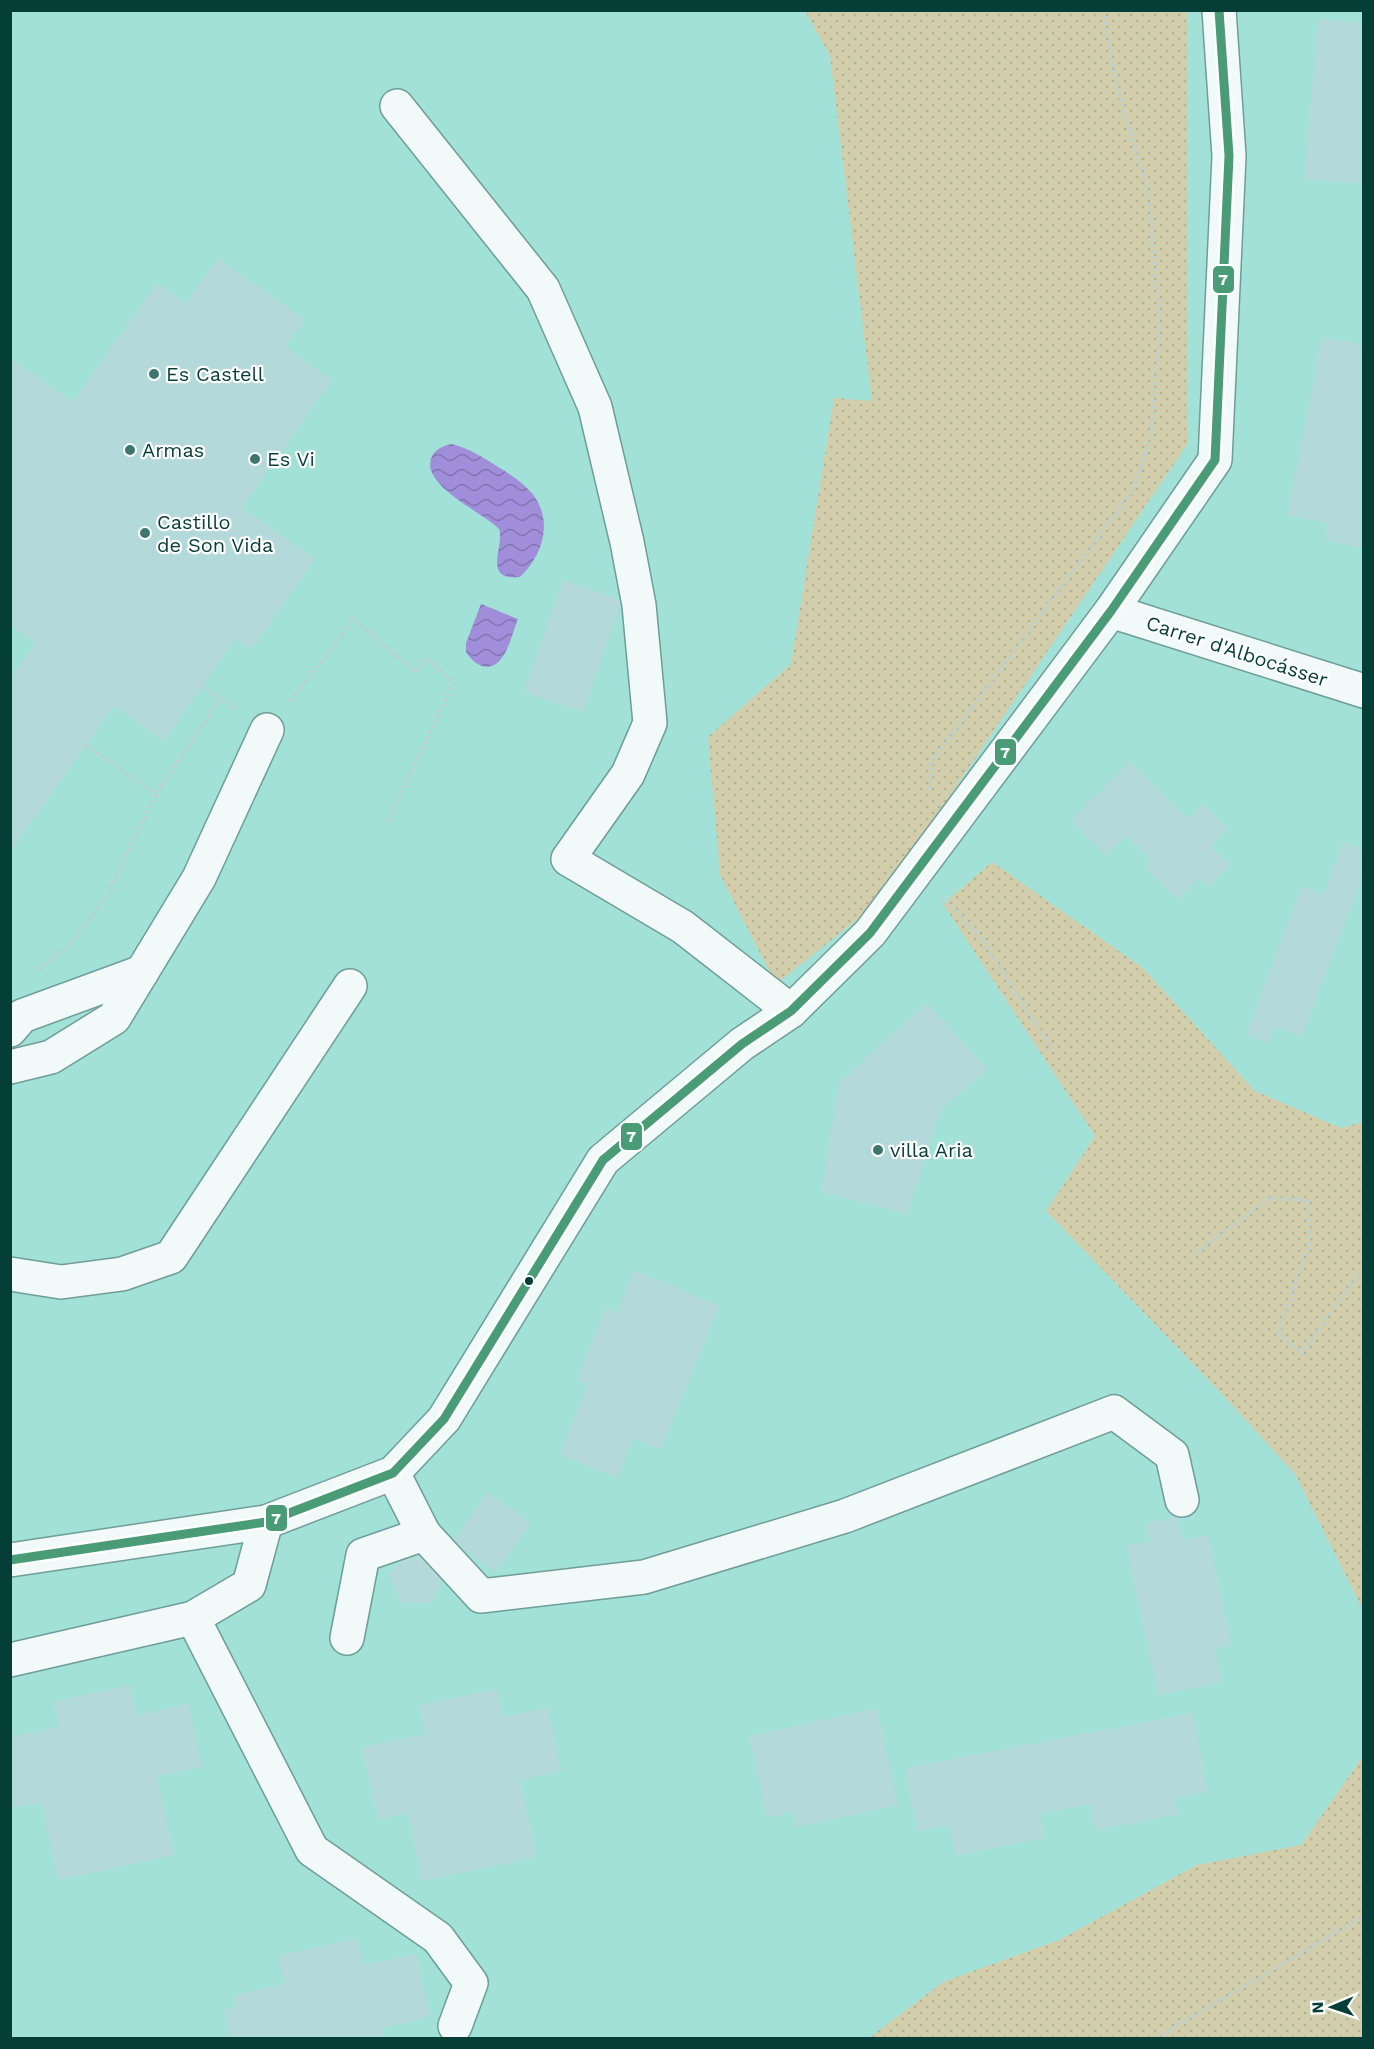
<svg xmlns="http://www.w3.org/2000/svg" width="1374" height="2049" viewBox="0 0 1374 2049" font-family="'Work Sans',sans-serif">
	<defs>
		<pattern id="grass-dots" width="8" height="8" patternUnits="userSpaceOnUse" patternTransform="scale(1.5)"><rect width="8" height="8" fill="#d2ceab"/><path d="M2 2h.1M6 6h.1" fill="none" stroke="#b3b294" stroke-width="1.8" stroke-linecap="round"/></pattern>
		<pattern id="water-waves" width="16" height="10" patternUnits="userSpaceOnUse" patternTransform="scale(1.5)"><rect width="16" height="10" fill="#a18eda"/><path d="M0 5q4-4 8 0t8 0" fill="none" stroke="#8175b2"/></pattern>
	</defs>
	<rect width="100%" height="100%" fill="#a2e1d8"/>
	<g fill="url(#grass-dots)">
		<polygon points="805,11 1188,11 1188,443 947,800 863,915 776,984 720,875 708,737 791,664 834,398 872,401 830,56"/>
		<polygon points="992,862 1143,968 1255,1091 1341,1128 1363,1122 1363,1610 1295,1474 1221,1393 1046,1211 1095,1136 943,904"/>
		<polygon points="1363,1756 1363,2038 869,2038 943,1982 1059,1940 1197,1865 1301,1845"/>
	</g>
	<g fill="url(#water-waves)">
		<path d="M452 444C470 449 483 457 498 467 510 474 523 483 532 493 554 521 543 555 520 577 481 581 505 546 499 529 484 513 422 486 431 459 434 449 443 446 452 444Z"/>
		<path d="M481 604 518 619C513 631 509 650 501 659 489 674 474 665 466 652V643Z"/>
	</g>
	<g fill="#b4d9db">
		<polygon points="1318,19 1364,23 1364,184 1304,179"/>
		<polygon points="218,258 305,320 285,347 332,380 242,508 315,559 251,650 235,639 164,741 114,706 10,852 10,679 36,643 10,625 10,358 73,402 157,283 186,303"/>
		<polygon points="1322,337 1364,345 1364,548 1325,540 1328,523 1287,515"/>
		<polygon points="563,580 622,600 583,712 524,692"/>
		<polygon points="1130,761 1188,819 1203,804 1228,828 1211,846 1230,865 1208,887 1199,877 1178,900 1145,867 1151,861 1126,836 1107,856 1071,821"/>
		<polygon points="1343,841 1364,849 1364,873 1302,1037 1275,1027 1269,1043 1246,1034 1302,886 1324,894"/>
		<polygon points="927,1003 988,1070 942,1108 907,1214 821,1192 839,1082"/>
		<polygon points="634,1270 720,1306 661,1449 633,1438 617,1478 559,1454 588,1384 576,1380 606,1307 618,1312"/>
		<polygon points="488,1492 531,1523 496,1572 453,1541"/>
		<polygon points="1177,1516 1182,1540 1208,1535 1232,1646 1215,1649 1222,1682 1158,1695 1126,1546 1150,1541 1146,1523"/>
		<polygon points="409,1553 432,1557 444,1578 431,1603 401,1603 388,1574"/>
		<polygon points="130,1685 137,1715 189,1704 202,1767 157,1776 174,1855 58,1880 41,1802 13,1808 10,1796 10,1737 59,1727 53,1702"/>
		<polygon points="497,1689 503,1717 548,1707 561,1771 520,1780 537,1857 422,1881 408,1813 378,1820 362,1747 426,1734 419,1705"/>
		<polygon points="877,1708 898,1805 796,1827 793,1812 767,1818 749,1736"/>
		<polygon points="1193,1713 1208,1792 1175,1798 1179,1814 1095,1830 1090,1804 1040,1814 1044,1838 955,1856 949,1825 917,1831 905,1768"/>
		<polygon points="358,1938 363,1965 416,1954 430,2017 382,2028 384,2038 230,2038 223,2010 236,2007 234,1995 284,1984 278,1956"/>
	</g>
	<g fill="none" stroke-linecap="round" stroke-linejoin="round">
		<defs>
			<g id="minor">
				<polyline points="397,106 543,289 595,407 627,542 639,605 650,723 628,774 568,859 683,927 791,1011"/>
				<polyline points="1111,611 1364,691"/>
				<polyline points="10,1030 22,1016 142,972"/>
				<polyline points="10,1067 51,1057 114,1018 199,878 267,730"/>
				<polyline points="10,1274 61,1282 122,1274 171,1257 350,986"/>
				<polyline points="393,1473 424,1534 481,1596 644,1577 845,1516 1114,1412 1172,1455 1182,1500"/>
				<polyline points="266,1522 249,1585 193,1618 312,1850 438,1938 471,1983 455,2026"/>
				<polyline points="10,1560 266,1522 393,1473 444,1419 603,1160 742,1044 791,1011 870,933 1111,611 1215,460 1229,156 1219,10"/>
				<polyline points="347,1638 363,1555 424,1534"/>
				<polyline points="10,1660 193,1618"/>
			</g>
		</defs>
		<use href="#minor" stroke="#6f9d97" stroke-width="36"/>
		<g stroke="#bcd0cd" stroke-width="4" stroke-dasharray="3 3" stroke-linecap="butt">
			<polyline points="202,687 237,709"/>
			<polyline points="290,701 336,644 353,619 416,672 426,658 454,682 388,821"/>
			<polyline points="86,745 156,794"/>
			<polyline points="930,789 932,761 1134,489 1151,436 1160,326 1148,191 1116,84 1106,22 1106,10"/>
			<polyline points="942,898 977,932 1052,1049"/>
			<polyline points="39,969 69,946 107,896 156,794 221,698"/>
			<polyline points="1195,1254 1269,1198 1308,1200 1310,1244 1278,1333 1302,1353 1359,1273 1364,1271"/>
			<polyline points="1156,2038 1364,1916"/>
		</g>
		<use href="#minor" stroke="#f1faf9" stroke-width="33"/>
		<defs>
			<polyline id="bus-1" points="10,1560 266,1522 393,1473 444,1419 603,1160 742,1044 791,1011 870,933 1111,611 1215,460 1229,156 1219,10"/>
		</defs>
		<use href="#bus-1" stroke="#fff" stroke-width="14"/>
		<use href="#bus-1" stroke="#499c75" stroke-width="9"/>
	</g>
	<g fill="#3c766f" stroke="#fff" stroke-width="2">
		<circle cx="154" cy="374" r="6"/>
		<circle cx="130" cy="450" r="6"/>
		<circle cx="255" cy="459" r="6"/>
		<circle cx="145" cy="533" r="6"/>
		<circle cx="878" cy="1150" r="6"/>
	</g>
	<circle fill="#053d37" stroke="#fff" stroke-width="2" cx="529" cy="1281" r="5"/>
	<g text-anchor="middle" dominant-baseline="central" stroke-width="4.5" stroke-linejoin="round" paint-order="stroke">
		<g font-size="20" fill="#053d37" stroke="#fff" text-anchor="start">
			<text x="166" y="374">Es Castell</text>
			<text x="142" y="450">Armas</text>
			<text x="267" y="459">Es Vi</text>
			<text x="157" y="522">Castillo<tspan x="157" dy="23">de Son Vida</tspan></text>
			<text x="890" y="1150">villa Aria</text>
		</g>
		<g font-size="20" fill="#053d37" stroke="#fff">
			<text transform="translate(1237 651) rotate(18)">Carrer d'Albocásser</text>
		</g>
	</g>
	<g stroke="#fff" stroke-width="2">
		<rect x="1212" y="265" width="23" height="29" rx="6" fill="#499c75"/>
		<rect x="994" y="738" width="23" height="28" rx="6" fill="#499c75"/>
		<rect x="620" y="1122" width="23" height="29" rx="6" fill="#499c75"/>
		<rect x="265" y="1504" width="23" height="28" rx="6" fill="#499c75"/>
	</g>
	<g font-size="16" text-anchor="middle" font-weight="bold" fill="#fff">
		<text x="1223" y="285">7</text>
		<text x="1005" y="758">7</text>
		<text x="631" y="1142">7</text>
		<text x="276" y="1524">7</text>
	</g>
	<rect width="1374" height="2049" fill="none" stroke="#053d37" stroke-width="24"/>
	<g transform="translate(1332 2007) rotate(268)" stroke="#ffffff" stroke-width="4.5" paint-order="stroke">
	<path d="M0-4.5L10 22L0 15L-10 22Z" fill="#053d37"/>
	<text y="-9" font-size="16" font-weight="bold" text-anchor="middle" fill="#053d37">N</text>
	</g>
</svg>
